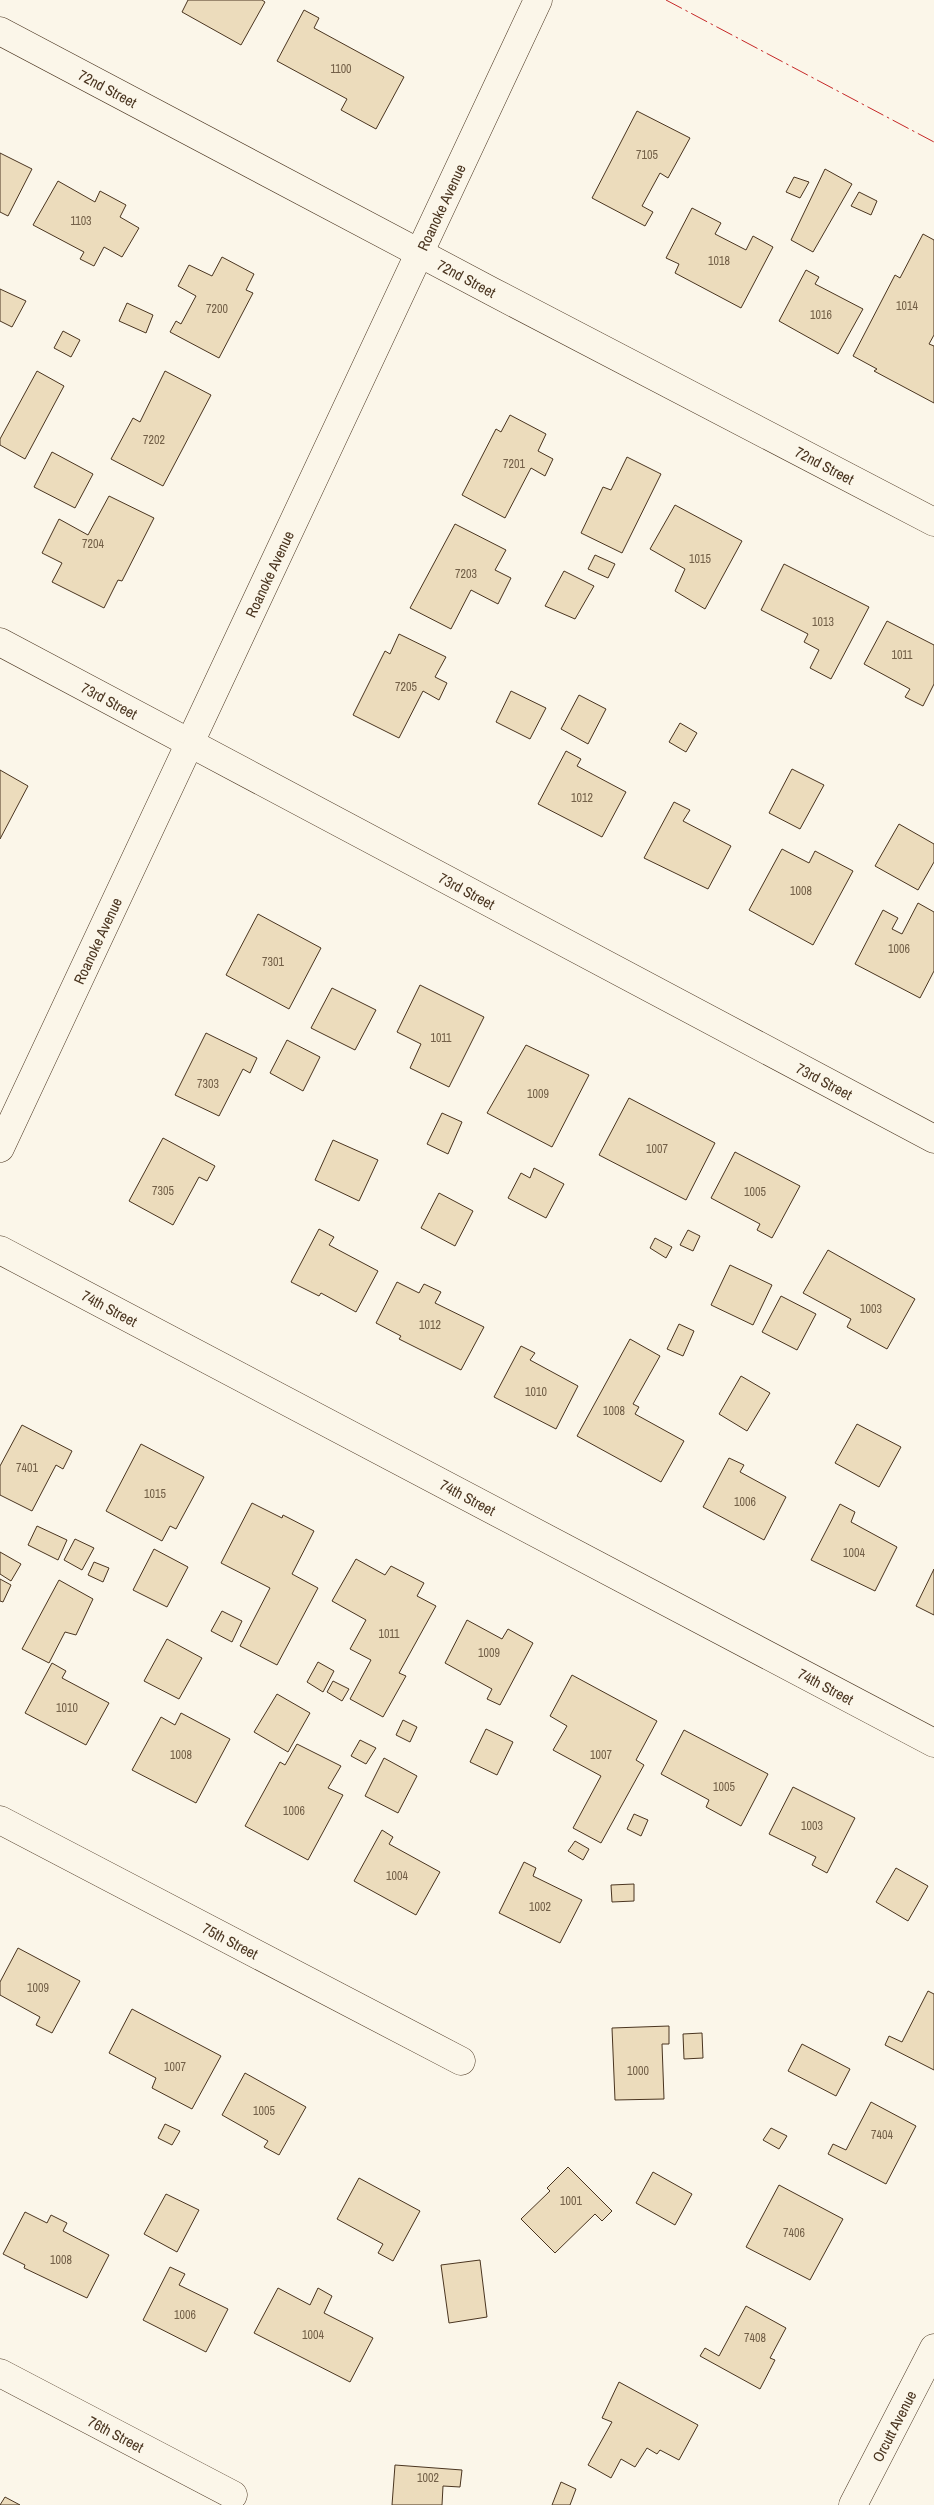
<svg xmlns="http://www.w3.org/2000/svg" width="934" height="2505" viewBox="0 0 934 2505" font-family="'Archivo Narrow',sans-serif">
	<rect width="100%" height="100%" fill="#fbf6e9"/>
	<g fill="#ecdcbc" stroke="#4a3520">
		<polygon points="188,0 262,0 265,2 241,45 182,12"/>
		<polygon points="304,10 319,18 314,28 404,77 376,129 341,110 347,99 277,61"/>
		<polygon points="637,111 690,138 668,178 660,173 642,206 653,212 645,226 592,198"/>
		<polygon points="0,153 32,169 8,216 0,212"/>
		<polygon points="825,169 852,184 813,252 791,240"/>
		<polygon points="794,177 809,182 800,198 786,192"/>
		<polygon points="58,181 95,202 100,191 126,205 120,217 139,228 122,257 104,247 94,266 80,259 84,252 33,225"/>
		<polygon points="859,192 877,201 871,215 851,206"/>
		<polygon points="692,208 721,223 715,234 746,250 753,236 773,247 741,308 675,273 679,264 666,258"/>
		<polygon points="923,234 934,240 934,335 929,344 934,346 934,403 874,371 877,369 853,356 895,275 900,278"/>
		<polygon points="222,257 254,274 246,290 253,293 219,358 170,332 176,321 181,324 196,296 178,286 189,265 212,276"/>
		<polygon points="806,270 819,277 815,284 863,309 838,354 779,321"/>
		<polygon points="0,289 26,301 12,327 0,321"/>
		<polygon points="127,303 153,315 146,333 119,321"/>
		<polygon points="63,331 80,340 71,357 54,348"/>
		<polygon points="37,371 64,386 25,459 0,445 0,439"/>
		<polygon points="165,371 211,395 163,486 111,459 133,418 140,422"/>
		<polygon points="510,415 546,434 538,451 553,459 545,476 531,468 505,518 462,495 496,429 501,432"/>
		<polygon points="52,452 93,474 75,508 34,487"/>
		<polygon points="627,457 661,474 622,553 581,533 603,487 611,490"/>
		<polygon points="109,496 154,518 122,581 118,580 104,608 52,582 62,563 42,553 59,519 88,535"/>
		<polygon points="675,505 742,541 705,609 675,591 685,569 650,549"/>
		<polygon points="455,524 506,550 495,570 511,578 498,604 471,590 451,629 410,608"/>
		<polygon points="595,555 615,564 608,578 588,569"/>
		<polygon points="784,564 869,607 831,679 810,668 819,650 804,642 808,634 761,610"/>
		<polygon points="564,571 594,586 575,619 545,606"/>
		<polygon points="887,621 934,645 934,684 923,706 905,697 910,689 864,664"/>
		<polygon points="399,634 446,657 435,677 447,683 439,700 423,691 399,738 353,715 385,651 390,654"/>
		<polygon points="511,691 546,708 530,739 496,722"/>
		<polygon points="579,695 606,709 588,744 561,729"/>
		<polygon points="680,723 697,733 686,752 669,742"/>
		<polygon points="566,751 581,759 577,766 626,792 602,837 538,804"/>
		<polygon points="792,769 824,785 800,829 769,813"/>
		<polygon points="0,770 28,786 0,839"/>
		<polygon points="674,802 690,810 683,821 731,846 708,889 644,858"/>
		<polygon points="899,824 934,844 934,862 918,890 875,866"/>
		<polygon points="782,849 809,863 815,851 853,871 813,945 749,910"/>
		<polygon points="918,903 934,912 934,971 920,998 855,964 883,910 898,918 892,929 902,934"/>
		<polygon points="258,914 321,948 289,1009 226,975"/>
		<polygon points="420,985 484,1017 449,1087 410,1068 421,1044 397,1032"/>
		<polygon points="332,988 376,1010 355,1050 311,1028"/>
		<polygon points="206,1033 257,1058 250,1073 243,1069 219,1116 175,1095"/>
		<polygon points="287,1040 320,1057 303,1091 270,1073"/>
		<polygon points="526,1045 589,1075 552,1147 487,1113"/>
		<polygon points="629,1098 715,1143 686,1200 599,1155"/>
		<polygon points="442,1113 462,1122 448,1154 427,1144"/>
		<polygon points="163,1138 215,1166 207,1181 199,1177 173,1225 129,1201"/>
		<polygon points="333,1140 378,1160 359,1201 315,1180"/>
		<polygon points="735,1152 800,1186 772,1238 757,1230 760,1224 711,1198"/>
		<polygon points="534,1168 564,1184 546,1218 508,1198 521,1173 530,1178"/>
		<polygon points="439,1193 473,1211 455,1246 421,1228"/>
		<polygon points="319,1229 334,1237 329,1245 378,1271 356,1312 321,1293 319,1296 291,1282"/>
		<polygon points="688,1230 700,1236 693,1251 680,1245"/>
		<polygon points="655,1238 672,1247 666,1258 650,1248"/>
		<polygon points="828,1250 915,1299 887,1349 847,1327 851,1319 803,1293"/>
		<polygon points="730,1265 772,1285 753,1325 711,1305"/>
		<polygon points="397,1282 419,1293 424,1284 441,1292 435,1303 484,1327 461,1370 399,1339 401,1336 376,1323"/>
		<polygon points="781,1296 816,1314 797,1350 762,1332"/>
		<polygon points="679,1324 694,1331 683,1356 667,1349"/>
		<polygon points="630,1339 660,1356 633,1404 639,1407 635,1414 684,1441 661,1482 577,1436"/>
		<polygon points="521,1346 535,1353 530,1360 578,1386 556,1429 494,1397"/>
		<polygon points="741,1376 770,1393 747,1431 719,1414"/>
		<polygon points="857,1424 901,1447 879,1487 835,1463"/>
		<polygon points="22,1425 72,1451 63,1469 56,1465 32,1511 0,1495 0,1466"/>
		<polygon points="141,1444 204,1477 176,1529 170,1526 162,1541 106,1511"/>
		<polygon points="729,1458 744,1465 740,1472 786,1497 764,1540 703,1507"/>
		<polygon points="252,1503 282,1518 283,1515 314,1531 292,1574 318,1588 277,1665 240,1646 270,1588 221,1563"/>
		<polygon points="840,1504 855,1512 851,1522 897,1547 875,1591 811,1560"/>
		<polygon points="37,1526 67,1540 58,1560 28,1545"/>
		<polygon points="75,1539 94,1548 82,1570 64,1560"/>
		<polygon points="154,1549 188,1567 167,1607 133,1590"/>
		<polygon points="0,1552 21,1564 11,1581 0,1574"/>
		<polygon points="356,1559 385,1575 391,1566 424,1583 417,1596 436,1606 399,1673 406,1676 383,1717 350,1699 371,1660 350,1649 366,1620 332,1601"/>
		<polygon points="94,1562 109,1568 103,1582 88,1575"/>
		<polygon points="934,1569 934,1615 916,1606"/>
		<polygon points="0,1579 11,1585 3,1602 0,1601"/>
		<polygon points="59,1580 93,1599 76,1635 65,1632 49,1663 22,1649"/>
		<polygon points="222,1611 242,1621 232,1642 211,1631"/>
		<polygon points="467,1620 502,1639 508,1629 533,1643 500,1705 487,1699 492,1689 445,1663"/>
		<polygon points="167,1639 202,1658 179,1699 144,1681"/>
		<polygon points="318,1662 334,1671 323,1692 307,1682"/>
		<polygon points="52,1663 66,1671 62,1678 109,1703 86,1745 25,1713"/>
		<polygon points="572,1675 657,1721 636,1760 644,1765 601,1843 573,1828 601,1776 553,1750 567,1726 550,1716"/>
		<polygon points="333,1681 349,1689 342,1701 327,1692"/>
		<polygon points="277,1694 310,1713 288,1752 254,1732"/>
		<polygon points="181,1713 230,1739 196,1803 132,1770 161,1717 175,1725"/>
		<polygon points="403,1720 417,1727 410,1742 396,1735"/>
		<polygon points="486,1729 513,1742 497,1775 470,1762"/>
		<polygon points="684,1730 768,1774 741,1826 706,1807 709,1800 661,1774"/>
		<polygon points="360,1740 376,1748 366,1764 351,1756"/>
		<polygon points="297,1744 341,1766 328,1788 343,1795 308,1860 245,1826 280,1762 285,1765"/>
		<polygon points="384,1758 417,1776 398,1813 365,1796"/>
		<polygon points="793,1787 855,1818 827,1873 812,1865 816,1857 769,1834"/>
		<polygon points="634,1814 648,1820 641,1836 627,1829"/>
		<polygon points="382,1830 393,1837 389,1844 440,1872 416,1915 354,1881"/>
		<polygon points="575,1841 589,1849 583,1860 568,1851"/>
		<polygon points="524,1862 536,1868 533,1876 582,1900 560,1943 499,1913"/>
		<polygon points="896,1868 928,1886 908,1921 876,1902"/>
		<polygon points="634,1884 634,1901 612,1902 611,1885"/>
		<polygon points="18,1948 80,1981 52,2033 36,2025 40,2017 0,1995 0,1982"/>
		<polygon points="928,1991 934,1994 934,2070 885,2045 889,2036 902,2042"/>
		<polygon points="132,2009 221,2056 192,2109 152,2088 156,2078 109,2053"/>
		<polygon points="669,2026 669,2044 662,2044 664,2099 615,2100 612,2028"/>
		<polygon points="702,2033 703,2058 684,2059 683,2034"/>
		<polygon points="802,2044 850,2069 836,2096 788,2071"/>
		<polygon points="245,2073 306,2107 279,2155 264,2147 268,2141 222,2115"/>
		<polygon points="871,2102 916,2126 886,2184 828,2154 833,2144 846,2150"/>
		<polygon points="165,2124 180,2131 172,2145 158,2138"/>
		<polygon points="771,2128 787,2136 779,2149 763,2140"/>
		<polygon points="568,2167 612,2211 602,2221 595,2214 555,2253 521,2219 550,2191 547,2188"/>
		<polygon points="653,2172 692,2194 675,2225 636,2203"/>
		<polygon points="359,2178 420,2211 393,2261 378,2253 383,2244 337,2219"/>
		<polygon points="779,2185 843,2219 810,2280 746,2247"/>
		<polygon points="166,2194 199,2210 177,2252 144,2234"/>
		<polygon points="25,2212 47,2223 51,2215 67,2223 63,2231 109,2255 87,2298 24,2268 25,2265 3,2254"/>
		<polygon points="480,2260 487,2317 449,2323 441,2265"/>
		<polygon points="170,2267 185,2274 179,2285 228,2309 206,2352 143,2320"/>
		<polygon points="278,2288 310,2305 318,2288 332,2296 324,2313 373,2338 350,2382 254,2333"/>
		<polygon points="746,2306 786,2328 770,2358 775,2360 760,2389 700,2356 705,2348 719,2356"/>
		<polygon points="619,2382 698,2425 679,2460 660,2450 657,2454 647,2448 635,2467 621,2459 611,2478 588,2465 612,2422 602,2418"/>
		<polygon points="395,2465 462,2470 460,2487 443,2486 442,2505 392,2505"/>
		<polygon points="561,2482 576,2489 570,2505 552,2505"/>
		<polygon points="5,2497 20,2505 0,2505"/>
	</g>
	<g fill="none" stroke-linecap="round" stroke-linejoin="round">
		<defs>
			<g id="street">
				<path id="s1" d="M0 31 493 292 934 522"/>
				<path id="s2" d="M0 642 934 1139"/>
				<path id="s3" d="M0 1250 934 1743"/>
				<path id="s4" d="M0 1820 461 2061"/>
				<path id="s5" d="M0 2373 233 2495"/>
			</g>
			<g id="secondary">
				<path id="s6" d="M0 1148 538 0"/>
				<path id="s7" d="M853 2505 934 2348"/>
			</g>
		</defs>
		<use href="#street" stroke="#4a3520" stroke-width="29"/>
		<use href="#secondary" stroke="#4a3520" stroke-width="29"/>
		<use href="#street" stroke="#fbf6e9" stroke-width="28"/>
		<use href="#secondary" stroke="#fbf6e9" stroke-width="28"/>
		<polyline stroke="#c62828" stroke-width="1" stroke-dasharray="18 4 2.5 4" stroke-linecap="butt" points="666,0 934,142"/>
	</g>
	<g text-anchor="middle" dominant-baseline="central" stroke-width="4" stroke-linejoin="round" paint-order="stroke">
		<g font-size="12" fill="#725f47">
			<text x="341" y="69">1100</text>
			<text x="647" y="155">7105</text>
			<text x="81" y="221">1103</text>
			<text x="719" y="261">1018</text>
			<text x="907" y="306">1014</text>
			<text x="217" y="309">7200</text>
			<text x="821" y="315">1016</text>
			<text x="154" y="440">7202</text>
			<text x="514" y="464">7201</text>
			<text x="93" y="544">7204</text>
			<text x="700" y="559">1015</text>
			<text x="466" y="574">7203</text>
			<text x="823" y="622">1013</text>
			<text x="902" y="655">1011</text>
			<text x="406" y="687">7205</text>
			<text x="582" y="798">1012</text>
			<text x="801" y="891">1008</text>
			<text x="899" y="949">1006</text>
			<text x="273" y="962">7301</text>
			<text x="441" y="1038">1011</text>
			<text x="208" y="1084">7303</text>
			<text x="538" y="1094">1009</text>
			<text x="657" y="1149">1007</text>
			<text x="163" y="1191">7305</text>
			<text x="755" y="1192">1005</text>
			<text x="871" y="1309">1003</text>
			<text x="430" y="1325">1012</text>
			<text x="536" y="1392">1010</text>
			<text x="614" y="1411">1008</text>
			<text x="27" y="1468">7401</text>
			<text x="155" y="1494">1015</text>
			<text x="745" y="1502">1006</text>
			<text x="854" y="1553">1004</text>
			<text x="389" y="1634">1011</text>
			<text x="489" y="1653">1009</text>
			<text x="67" y="1708">1010</text>
			<text x="181" y="1755">1008</text>
			<text x="601" y="1755">1007</text>
			<text x="724" y="1787">1005</text>
			<text x="294" y="1811">1006</text>
			<text x="812" y="1826">1003</text>
			<text x="397" y="1876">1004</text>
			<text x="540" y="1907">1002</text>
			<text x="38" y="1988">1009</text>
			<text x="175" y="2067">1007</text>
			<text x="638" y="2071">1000</text>
			<text x="264" y="2111">1005</text>
			<text x="882" y="2135">7404</text>
			<text x="571" y="2201">1001</text>
			<text x="794" y="2233">7406</text>
			<text x="61" y="2260">1008</text>
			<text x="185" y="2315">1006</text>
			<text x="313" y="2335">1004</text>
			<text x="755" y="2338">7408</text>
			<text x="428" y="2478">1002</text>
		</g>
		<g font-size="15" fill="#4a3520" stroke="#fbf6e9">
			<text stroke="none"><textPath href="#s1" startOffset="122">72nd Street</textPath></text>
			<text stroke="none"><textPath href="#s6" startOffset="1039">Roanoke Avenue</textPath></text>
			<text stroke="none"><textPath href="#s1" startOffset="528">72nd Street</textPath></text>
			<text stroke="none"><textPath href="#s1" startOffset="932">72nd Street</textPath></text>
			<text stroke="none"><textPath href="#s6" startOffset="634">Roanoke Avenue</textPath></text>
			<text stroke="none"><textPath href="#s2" startOffset="124">73rd Street</textPath></text>
			<text stroke="none"><textPath href="#s2" startOffset="529">73rd Street</textPath></text>
			<text stroke="none"><textPath href="#s6" startOffset="229">Roanoke Avenue</textPath></text>
			<text stroke="none"><textPath href="#s2" startOffset="934">73rd Street</textPath></text>
			<text stroke="none"><textPath href="#s3" startOffset="124">74th Street</textPath></text>
			<text stroke="none"><textPath href="#s3" startOffset="529">74th Street</textPath></text>
			<text stroke="none"><textPath href="#s3" startOffset="934">74th Street</textPath></text>
			<text stroke="none"><textPath href="#s4" startOffset="260">75th Street</textPath></text>
			<text stroke="none"><textPath href="#s7" startOffset="89">Orcutt Avenue</textPath></text>
			<text stroke="none"><textPath href="#s5" startOffset="131">76th Street</textPath></text>
		</g>
	</g>
</svg>
